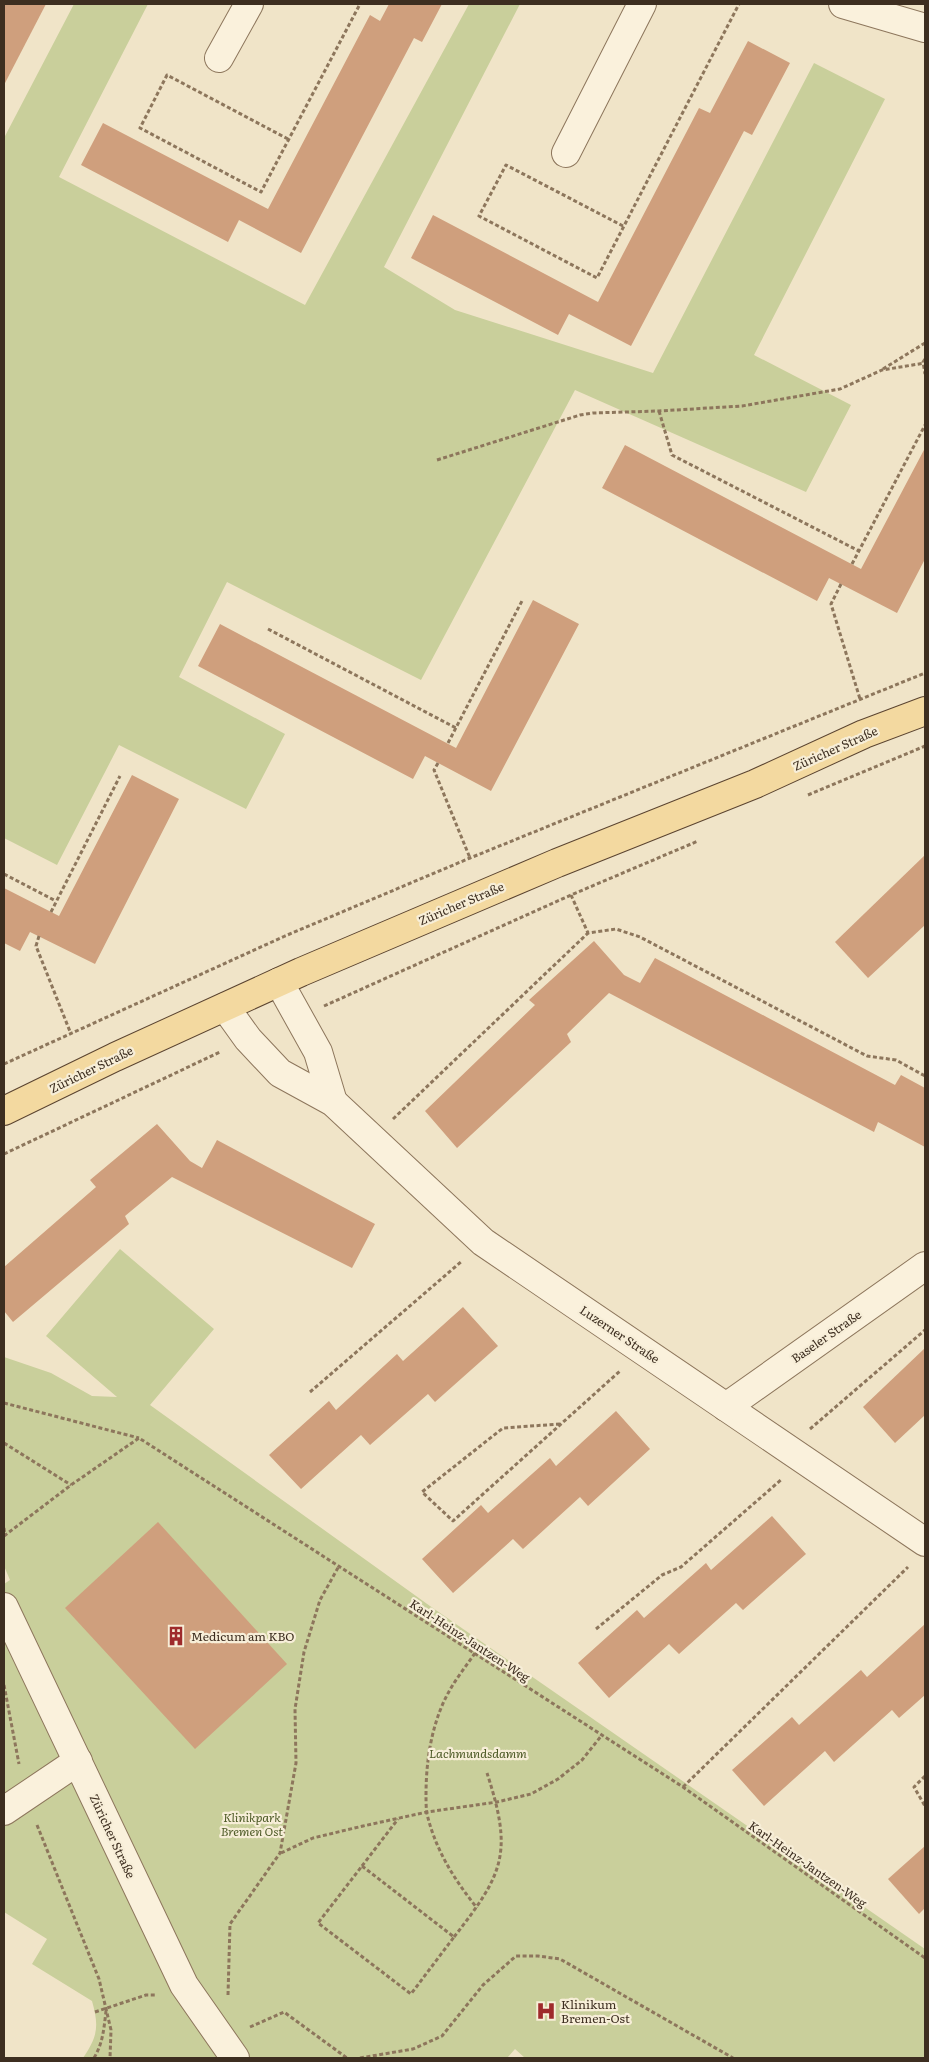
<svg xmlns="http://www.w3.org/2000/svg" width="929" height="2062" viewBox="0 0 929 2062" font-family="Literata,serif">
	<rect width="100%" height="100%" fill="#f0e4c8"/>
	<g fill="#c9cf9b">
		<polygon points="74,4 148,4 59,177 305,305 469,4 520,4 384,267 455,310 653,373 814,63 885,99 754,355 851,405 806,492 575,390 421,680 227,582 179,677 285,734 246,809 119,745 57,865 4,838 4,138"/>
		<path d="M120 1249 214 1329 150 1405 430 1606 925 1949V2058H525L515 2049 507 2058H83C98 2036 99 2026 92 2001L32 1964 47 1939 4 1912V1584L10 1580 4 1566V1357L51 1373 92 1396 117 1397 46 1336Z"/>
	</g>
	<g fill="#cf9f7d">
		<polygon points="4,4 46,4 4,85"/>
		<polygon points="389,4 442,4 422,42 414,38 301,253 239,220 228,242 81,165 103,123 268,209 370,15 380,21"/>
		<polygon points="748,41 790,63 752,135 744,131 631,346 569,314 558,335 411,258 433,215 598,302 699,108 710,113"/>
		<polygon points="625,445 861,569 925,448 925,559 897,613 829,578 817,601 602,488"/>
		<polygon points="533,600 579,624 491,791 425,756 413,779 198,666 220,624 456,748"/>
		<polygon points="132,775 179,799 95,964 30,932 20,951 4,943 4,888 59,916"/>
		<polygon points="925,855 925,925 868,978 835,942"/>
		<polygon points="594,941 624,975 640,983 655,958 895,1085 901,1075 925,1088 925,1147 878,1122 874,1132 609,993 567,1034 571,1042 457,1148 425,1111 535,1005 529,1000"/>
		<polygon points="157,1124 190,1161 202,1168 217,1140 375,1224 352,1268 172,1177 125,1216 129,1224 13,1322 4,1311 4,1267 96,1187 90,1180"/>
		<polygon points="463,1307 498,1346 435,1402 428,1394 370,1445 361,1435 301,1489 269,1455 329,1401 336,1410 397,1354 403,1361"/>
		<polygon points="925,1348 925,1415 895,1443 863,1407"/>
		<polygon points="616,1411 650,1449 588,1506 580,1497 523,1549 513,1539 453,1593 422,1559 481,1505 488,1513 550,1458 556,1466"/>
		<polygon points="772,1516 806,1554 743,1610 736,1603 679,1654 669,1644 609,1698 578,1663 637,1610 644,1618 706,1563 711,1570"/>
		<polygon points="158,1522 287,1664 195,1749 65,1608"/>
		<polygon points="925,1624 925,1695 899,1718 892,1710 834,1762 825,1751 764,1806 732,1770 792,1717 799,1725 861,1670 867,1677"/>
		<polygon points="925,1846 925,1908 919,1914 888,1879"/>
	</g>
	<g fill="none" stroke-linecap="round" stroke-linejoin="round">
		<defs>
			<g id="minor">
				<polyline points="843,4 925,28"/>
				<polyline points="219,58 249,4"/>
				<polyline points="566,153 642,4"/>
				<polyline points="279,982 318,1052 333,1102"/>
				<polyline points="225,1007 248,1039 280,1073 333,1102 483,1242 925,1542"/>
				<polyline points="726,1407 925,1266"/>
				<polyline points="4,1607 184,1985 235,2058"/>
				<polyline points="4,1811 78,1761"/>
			</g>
			<polyline id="major" points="4,1111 115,1057 301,972 557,863 755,784 864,734 925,711"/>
		</defs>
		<use href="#minor" stroke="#8d765c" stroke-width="30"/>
		<use href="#major" stroke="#5b4430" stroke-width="30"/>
		<g stroke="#8d765c" stroke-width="3" stroke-dasharray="4 2.5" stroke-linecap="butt">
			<polyline points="288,139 167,75 140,128 261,192 360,4"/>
			<polyline points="623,226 506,165 479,216 597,278 739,4"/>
			<polyline points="925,359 923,362 925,374"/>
			<polyline points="883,369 925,343"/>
			<polyline points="659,411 672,455 859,551"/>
			<polyline points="437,460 580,415 593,413 659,411 742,406 840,389 882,370 925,363"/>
			<polyline points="852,564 925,425"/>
			<polyline points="841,584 831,604 860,699"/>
			<polyline points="268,629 456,728"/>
			<polyline points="448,743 523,599"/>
			<polyline points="438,763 434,770 470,858"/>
			<polyline points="808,795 925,746"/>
			<polyline points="4,874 56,901"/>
			<polyline points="571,895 588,933 616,929 640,937 867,1056 896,1060 925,1076"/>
			<polyline points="51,912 120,776"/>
			<polyline points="39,936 36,946 71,1034"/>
			<polyline points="324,1006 571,895 698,841"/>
			<polyline points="4,1064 285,936 470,858 925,673"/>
			<polyline points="393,1119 588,933"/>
			<polyline points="4,1154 220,1052"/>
			<polyline points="310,1392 462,1261"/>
			<polyline points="4,1403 139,1438"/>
			<polyline points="560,1424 503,1428 422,1492 453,1521 620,1371"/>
			<polyline points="810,1429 925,1330"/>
			<polyline points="4,1443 71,1485"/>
			<polyline points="4,1528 5,1536"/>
			<polyline points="4,1536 71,1485 139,1438 683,1787 925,1958"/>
			<polyline points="596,1629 662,1575 681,1567 782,1479"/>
			<path d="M475 1653C467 1665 458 1676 451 1688 432 1720 426 1759 426 1795 426 1801 426 1808 427 1814 436 1851 454 1879 477 1908"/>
			<polyline points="4,1685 19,1764"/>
			<polyline points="925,1776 914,1787 925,1806"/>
			<polyline points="683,1787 908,1567"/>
			<polyline points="37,1825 99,1979 111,2030 110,2058"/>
			<polyline points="281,1853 313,1838 363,1826 427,1812 497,1802 531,1794 558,1779 582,1760 602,1735"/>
			<polygon points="362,1866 454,1937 411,1994 318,1923"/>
			<polyline points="362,1866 398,1819"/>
			<path d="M454 1937C504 1873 513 1853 487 1773"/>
			<polyline points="228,1995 230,1924 280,1853 296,1763 295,1709 304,1652 320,1600 339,1566"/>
			<polyline points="95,2012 146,1995 156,1995"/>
			<polyline points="250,2027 284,2012 347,2058"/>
			<path d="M94 2058C103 2043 104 2028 106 2011"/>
			<polyline points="360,2058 413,2049 442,2036 483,1985 516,1956 538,1956 560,1959 733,2058"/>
		</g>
		<use href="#minor" stroke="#faf1dc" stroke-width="28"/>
		<use href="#major" stroke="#f3d9a0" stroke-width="28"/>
	</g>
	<defs>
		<symbol id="building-bare" viewBox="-9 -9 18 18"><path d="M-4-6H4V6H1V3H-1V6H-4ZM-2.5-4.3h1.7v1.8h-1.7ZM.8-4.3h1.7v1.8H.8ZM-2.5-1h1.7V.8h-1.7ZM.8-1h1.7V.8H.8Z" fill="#9e2a2b" stroke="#f7eed8" stroke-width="2.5" paint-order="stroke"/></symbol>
		<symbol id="hospital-bare" viewBox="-9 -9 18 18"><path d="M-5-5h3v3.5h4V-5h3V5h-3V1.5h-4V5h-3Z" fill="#9e2a2b" stroke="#f7eed8" stroke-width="2.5" paint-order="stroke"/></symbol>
	</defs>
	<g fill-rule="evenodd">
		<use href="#building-bare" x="162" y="1622" width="28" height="28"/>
		<use href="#hospital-bare" x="532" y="1997" width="28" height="28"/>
	</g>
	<g text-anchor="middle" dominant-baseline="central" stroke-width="4.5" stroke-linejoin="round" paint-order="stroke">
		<g font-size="12" fill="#3d2e20" stroke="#f7eed8">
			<text transform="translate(835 748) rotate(-24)">Züricher Straße</text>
			<text transform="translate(461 903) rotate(-23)">Züricher Straße</text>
			<text transform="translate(91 1069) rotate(-26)">Züricher Straße</text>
			<text transform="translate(620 1334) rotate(34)">Luzerner Straße</text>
			<text transform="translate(826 1336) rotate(-35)">Baseler Straße</text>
			<text transform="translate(470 1640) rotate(33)">Karl-Heinz-Jantzen-Weg</text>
			<text transform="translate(113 1836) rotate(65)">Züricher Straße</text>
			<text transform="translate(808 1864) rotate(35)">Karl-Heinz-Jantzen-Weg</text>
		</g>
		<g font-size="12" fill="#3d2e20" stroke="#f7eed8" text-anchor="start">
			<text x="191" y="1636">Medicum am KBO</text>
			<text x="561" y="2004">Klinikum<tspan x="561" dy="14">Bremen-Ost</tspan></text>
		</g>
		<g font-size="12" font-style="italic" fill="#4d5a26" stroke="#f7eed8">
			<text x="478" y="1753">Lachmundsdamm</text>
			<text x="252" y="1817">Klinikpark<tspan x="252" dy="14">Bremen Ost</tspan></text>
		</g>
	</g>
	<rect width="929" height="2062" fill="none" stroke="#3d2e20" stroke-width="10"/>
</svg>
